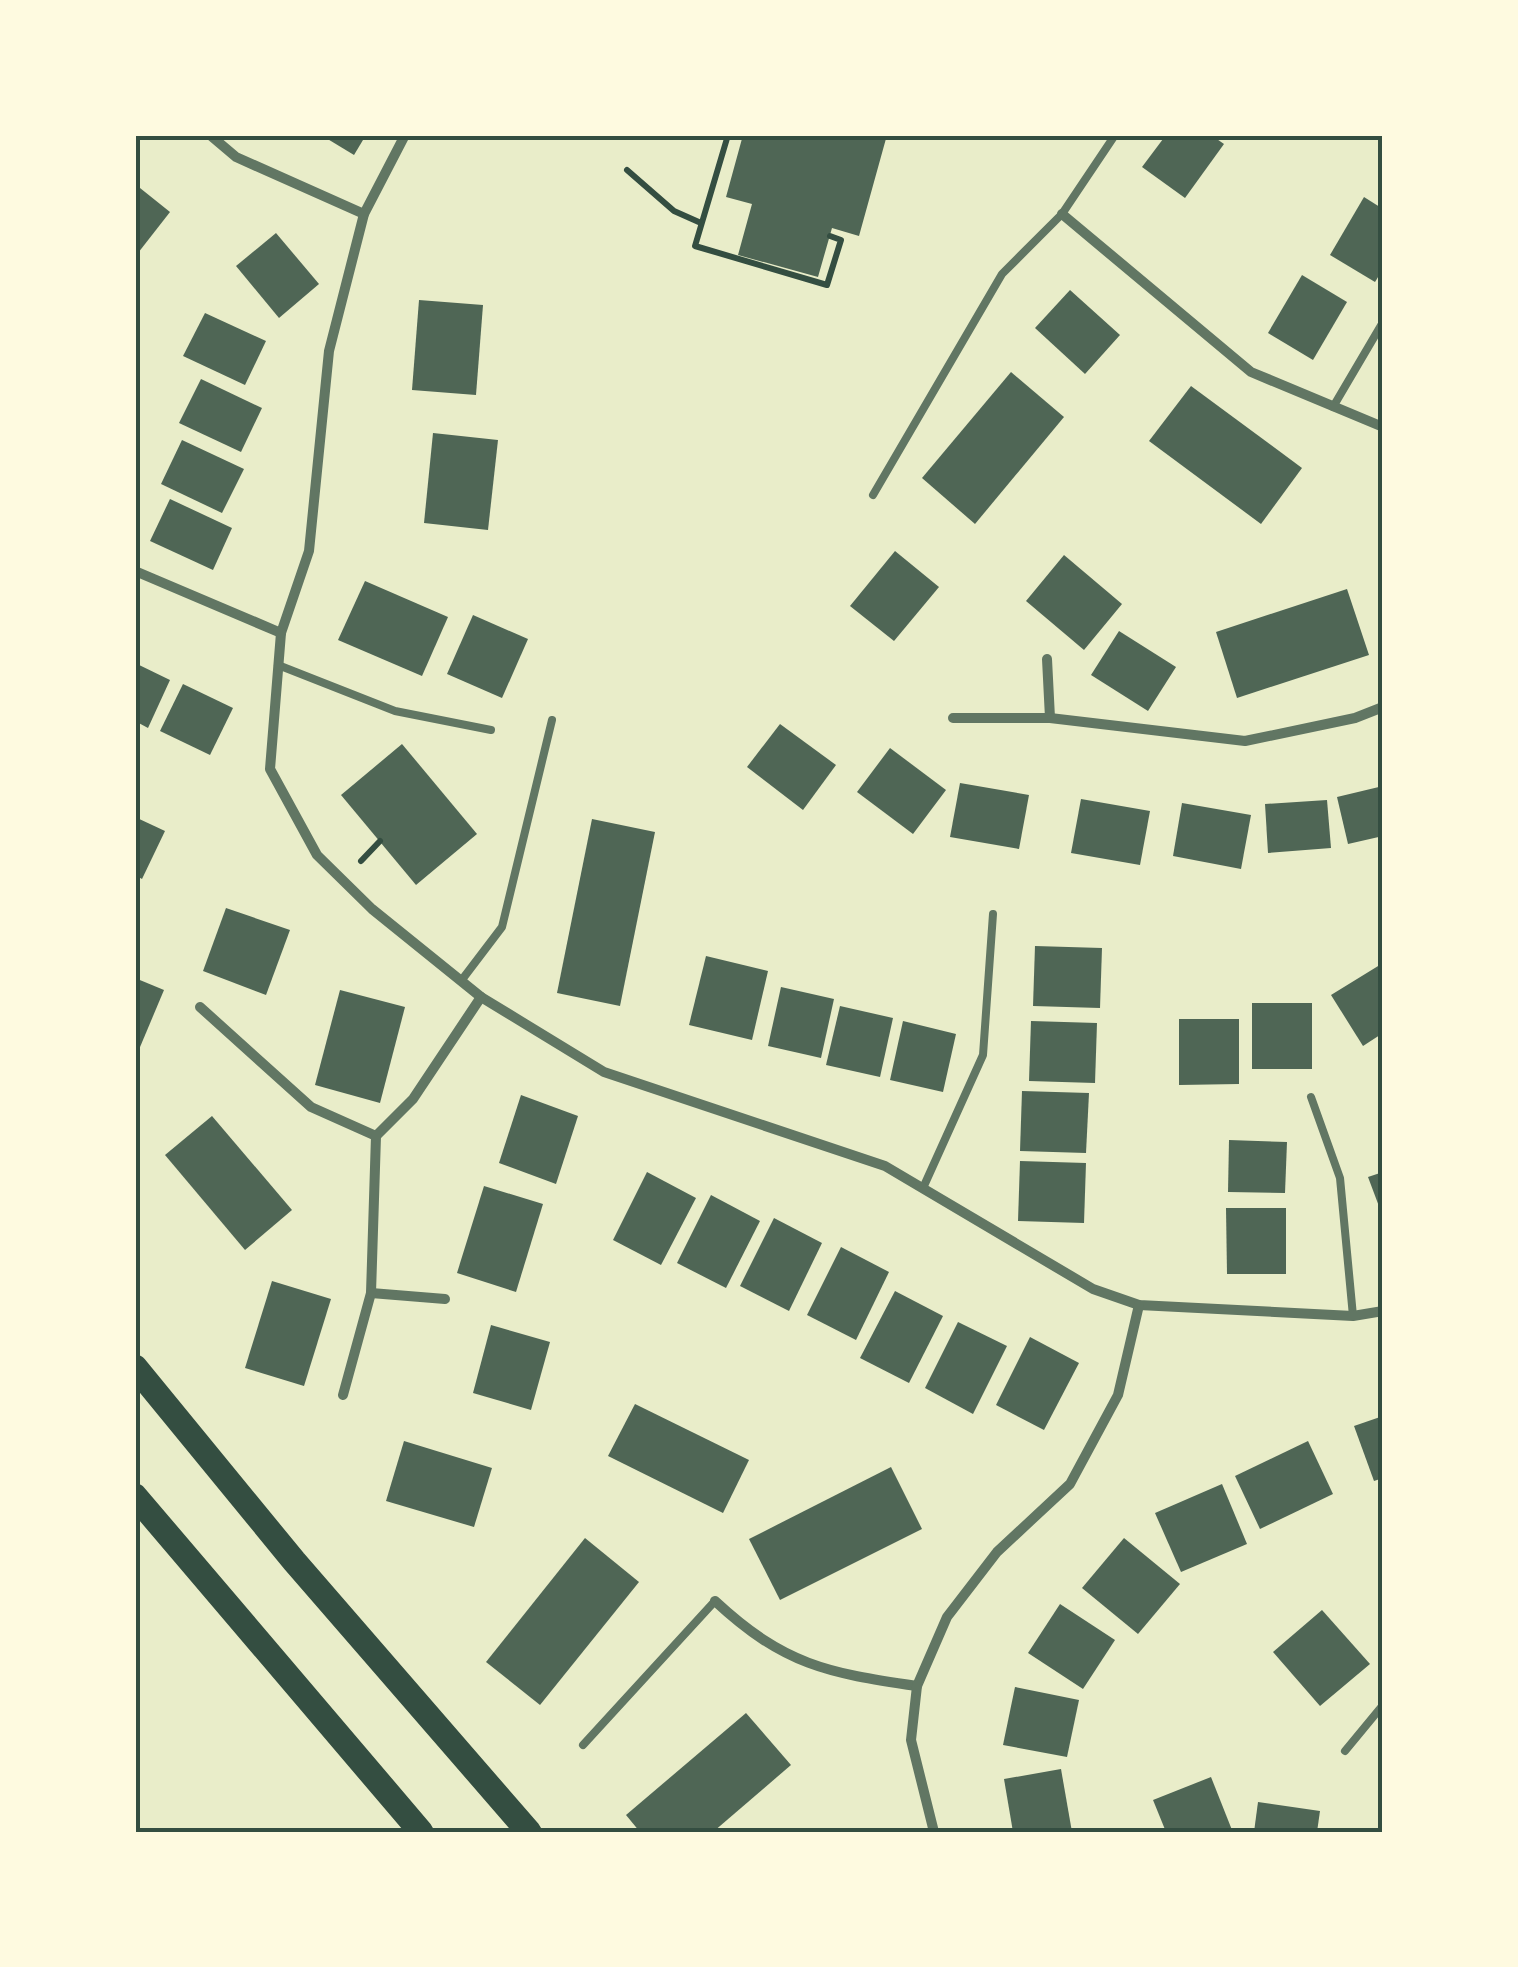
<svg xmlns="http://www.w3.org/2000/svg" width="1518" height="1967" viewBox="0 0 1518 1967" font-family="'Nunito Sans',sans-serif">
	<rect width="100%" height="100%" fill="#e9edc9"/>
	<g fill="#4f6655">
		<polygon points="321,135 366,135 354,155"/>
		<polygon points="743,135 887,135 859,236 832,228 818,277 738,255 752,204 726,197"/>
		<polygon points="1166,135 1211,135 1224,144 1185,198 1142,167"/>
		<polygon points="135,184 170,212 138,253 135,251"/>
		<polygon points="1364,197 1383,209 1383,269 1375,282 1330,255"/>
		<polygon points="276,233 319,284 279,318 236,266"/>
		<polygon points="1302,275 1347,302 1313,360 1268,333"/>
		<polygon points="1070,290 1120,335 1085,374 1035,328"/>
		<polygon points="419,300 483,305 476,395 412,390"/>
		<polygon points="205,313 266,341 245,385 183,356"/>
		<polygon points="1011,372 1064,417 975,524 922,478"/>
		<polygon points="201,379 262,408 241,452 179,423"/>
		<polygon points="1191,386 1302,468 1261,524 1149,441"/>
		<polygon points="433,433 498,440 488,530 424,523"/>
		<polygon points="182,440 244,469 222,513 161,484"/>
		<polygon points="170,499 232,528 213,570 150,541"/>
		<polygon points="895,551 939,587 894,641 850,606"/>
		<polygon points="1064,555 1122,604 1084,650 1026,601"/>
		<polygon points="365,581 448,617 422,676 338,640"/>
		<polygon points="1347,589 1369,655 1237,698 1216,632"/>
		<polygon points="473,615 528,639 502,698 447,674"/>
		<polygon points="1119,631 1176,667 1148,711 1091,675"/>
		<polygon points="135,663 170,680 148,728 135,721"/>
		<polygon points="183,684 233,708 210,755 160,731"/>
		<polygon points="780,724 836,765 803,810 747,767"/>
		<polygon points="402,744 477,834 416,885 341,795"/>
		<polygon points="890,748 946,790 913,834 857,792"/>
		<polygon points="960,783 1029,795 1019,849 950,837"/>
		<polygon points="1383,786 1383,836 1348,844 1337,797"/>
		<polygon points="1081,799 1150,811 1140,865 1071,853"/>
		<polygon points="1327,800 1331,848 1268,853 1265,804"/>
		<polygon points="1182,803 1251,815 1241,869 1173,856"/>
		<polygon points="135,817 165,831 142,879 135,875"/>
		<polygon points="592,819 655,832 620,1006 557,993"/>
		<polygon points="226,908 290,930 266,995 203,971"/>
		<polygon points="1035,946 1102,948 1100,1008 1033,1006"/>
		<polygon points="706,956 768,971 752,1040 689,1025"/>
		<polygon points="1383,963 1383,1033 1363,1046 1331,995"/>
		<polygon points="135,978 164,990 135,1059"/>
		<polygon points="781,987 834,999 821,1058 768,1046"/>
		<polygon points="340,990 405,1007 380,1103 315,1085"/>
		<rect x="1252" y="1003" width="60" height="66"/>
		<polygon points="840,1006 893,1018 880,1077 826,1065"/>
		<polygon points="1179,1019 1239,1019 1239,1084 1179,1085"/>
		<polygon points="903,1021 956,1034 943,1092 890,1080"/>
		<polygon points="1031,1021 1097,1023 1095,1083 1029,1081"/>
		<polygon points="1022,1091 1089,1093 1086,1153 1020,1151"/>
		<polygon points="521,1095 578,1116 556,1184 499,1163"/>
		<polygon points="212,1116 292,1210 245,1250 165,1155"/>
		<polygon points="1229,1140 1287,1142 1285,1193 1228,1192"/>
		<polygon points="1020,1161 1086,1163 1084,1223 1018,1221"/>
		<polygon points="647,1172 696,1198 661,1265 613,1240"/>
		<polygon points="1383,1172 1383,1217 1368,1177"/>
		<polygon points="484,1186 543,1204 516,1292 457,1273"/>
		<polygon points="711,1195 760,1221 726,1288 677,1263"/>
		<polygon points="1226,1208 1286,1208 1286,1274 1227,1274"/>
		<polygon points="774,1218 822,1243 789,1311 740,1286"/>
		<polygon points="841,1247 889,1272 856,1340 807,1315"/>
		<polygon points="272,1281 331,1299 304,1386 245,1368"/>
		<polygon points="895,1291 943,1316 909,1383 860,1358"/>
		<polygon points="958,1322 1007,1346 973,1414 925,1388"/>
		<polygon points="491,1325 550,1342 531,1410 473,1393"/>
		<polygon points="1030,1337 1079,1363 1044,1430 996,1405"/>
		<polygon points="635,1404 749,1460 723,1513 608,1456"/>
		<polygon points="1383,1416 1383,1478 1374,1481 1354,1426"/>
		<polygon points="404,1441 492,1468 474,1527 386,1501"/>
		<polygon points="1308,1441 1333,1494 1260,1529 1235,1476"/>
		<polygon points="891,1467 922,1529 780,1600 749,1539"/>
		<polygon points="1222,1484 1247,1544 1181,1572 1155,1513"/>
		<polygon points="585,1538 639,1582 540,1705 486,1662"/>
		<polygon points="1124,1538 1180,1584 1138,1634 1082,1588"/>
		<polygon points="1060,1604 1115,1640 1083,1689 1028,1653"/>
		<polygon points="1322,1610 1370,1664 1320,1706 1273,1652"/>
		<polygon points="1015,1687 1079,1700 1067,1757 1003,1745"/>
		<polygon points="746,1713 791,1765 713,1832 640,1832 626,1815"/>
		<polygon points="1061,1769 1072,1832 1013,1832 1004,1779"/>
		<polygon points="1211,1777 1232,1830 1166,1832 1153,1800"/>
		<polygon points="1258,1802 1320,1811 1317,1832 1254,1832"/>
	</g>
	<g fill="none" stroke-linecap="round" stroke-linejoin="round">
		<g stroke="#344e41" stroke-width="6">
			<polyline points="728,135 695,246 827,285 841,240 830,236"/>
			<polyline points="627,170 674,211 701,223"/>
			<polyline points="361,861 380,841"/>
		</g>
		<g stroke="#617663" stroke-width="8">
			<polyline points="1333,407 1383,322"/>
			<polyline points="873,495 1002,274 1062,214 1115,135"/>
			<polyline points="278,665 395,711 491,730"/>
			<polyline points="461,981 502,927 552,720"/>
			<polyline points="1311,1097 1340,1178 1353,1316"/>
			<polyline points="923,1188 983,1055 993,914"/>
			<polyline points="583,1745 715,1601"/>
			<polyline points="1345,1751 1383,1705"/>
		</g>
		<g stroke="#617663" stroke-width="10">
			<polyline points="210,135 236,157 364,214"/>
			<polyline points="405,135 364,214 329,351 309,551 281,633 270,769 317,855 372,909 481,997 604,1072 885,1166 1093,1289 1139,1305 1353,1316 1383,1311"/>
			<polyline points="1062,214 1251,372 1383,427"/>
			<polyline points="135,571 281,633"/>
			<polyline points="1047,659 1050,718"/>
			<polyline points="953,718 1050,718 1245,741 1355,718 1383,707"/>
			<polyline points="200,1007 311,1107 376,1136"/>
			<polyline points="371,1293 445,1299"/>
			<polyline points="343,1395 371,1293 376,1136 413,1099 481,997"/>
			<path d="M715 1601C784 1665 827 1673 917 1686"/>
			<polyline points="934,1832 911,1740 917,1686 947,1617 997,1552 1070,1484 1118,1395 1139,1305"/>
		</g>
		<g stroke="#344e41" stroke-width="25">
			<polyline points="135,1367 294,1561 529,1832"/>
			<polyline points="135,1496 421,1832"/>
		</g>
	</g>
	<rect width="1518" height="1967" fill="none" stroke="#fefae0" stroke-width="275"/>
	<rect x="138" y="138" width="1242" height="1692" fill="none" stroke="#344e41" stroke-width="4"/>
</svg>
